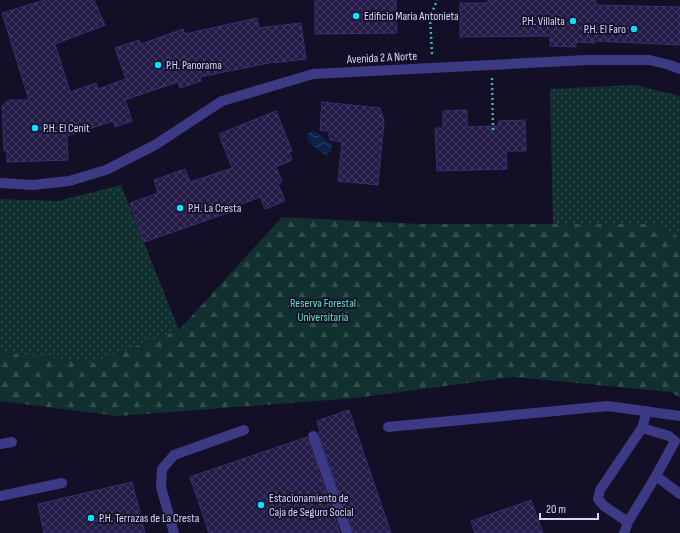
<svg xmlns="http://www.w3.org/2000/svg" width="680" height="533" viewBox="0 0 680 533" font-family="'Sofia Sans Condensed',sans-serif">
	<defs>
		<pattern id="grass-dots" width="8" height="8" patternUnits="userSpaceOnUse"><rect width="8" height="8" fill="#12302f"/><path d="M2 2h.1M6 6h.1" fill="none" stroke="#344d4e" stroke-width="1.8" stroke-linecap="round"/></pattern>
		<pattern id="forest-firs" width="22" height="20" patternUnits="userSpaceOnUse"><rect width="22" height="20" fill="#12302f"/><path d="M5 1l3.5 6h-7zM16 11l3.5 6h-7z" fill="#344d4e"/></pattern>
		<pattern id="water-waves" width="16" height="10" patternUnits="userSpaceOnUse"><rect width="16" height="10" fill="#0c2248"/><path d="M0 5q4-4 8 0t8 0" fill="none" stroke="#2f4163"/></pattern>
		<pattern id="building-cross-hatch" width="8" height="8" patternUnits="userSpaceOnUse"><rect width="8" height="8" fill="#241b47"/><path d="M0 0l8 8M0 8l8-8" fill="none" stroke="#433b63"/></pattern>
	</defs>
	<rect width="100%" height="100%" fill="#130f26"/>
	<g fill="url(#grass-dots)">
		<polygon points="635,85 680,96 680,238 658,224 553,224 550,89"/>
		<polygon points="121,185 179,330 92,363 0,352 0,199 57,201"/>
	</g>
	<polygon fill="url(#forest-firs)" points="282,217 419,224 658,224 680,238 680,397 670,392 514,377 355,398 118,416 0,401 0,352 92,363 179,330"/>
	<polygon fill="url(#water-waves)" points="312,131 316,132 332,144 331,152 326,155 322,153 308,141 308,134"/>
	<g fill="url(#building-cross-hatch)" stroke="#3b2d73">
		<polygon points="45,0 94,0 105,25 55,44 70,92 96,83 98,89 126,79 115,48 139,40 141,44 183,29 185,34 257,18 259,28 301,23 306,59 274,63 274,62 200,77 201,81 180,88 178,82 125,100 132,121 115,127 113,121 67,136 68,160 7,162 7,152 4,150 2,106 8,100 29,100 2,13"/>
		<polygon points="315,0 396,0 397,33 315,34"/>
		<polygon points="488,0 596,0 596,5 680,7 680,45 595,41 595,43 576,42 576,47 550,46 550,36 460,37 460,3 488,3"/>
		<polygon points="322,102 380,108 384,121 378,185 338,181 342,142 330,140 328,131 320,130"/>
		<polygon points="467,110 467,127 498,126 498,121 525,120 526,151 506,151 507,169 437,171 435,128 443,128 443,111"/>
		<polygon points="276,111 292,151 289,152 292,160 276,167 282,182 278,184 285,201 265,209 260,197 229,209 230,212 144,242 130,203 158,193 154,180 185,169 190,182 232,168 219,134"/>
		<polygon points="349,410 391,533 353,533 318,433 320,432 317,421"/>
		<polygon points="307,437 340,533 209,533 190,477"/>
		<polygon points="132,482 145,533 44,533 38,504"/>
		<polygon points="531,500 543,533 475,533 471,521"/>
	</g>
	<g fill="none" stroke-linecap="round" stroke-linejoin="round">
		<g stroke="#2fb8b0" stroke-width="2.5" stroke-dasharray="2 3" stroke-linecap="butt">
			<polyline points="432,54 430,18 437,0"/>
			<polyline points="492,78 493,130"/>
		</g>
		<g stroke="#3d3a85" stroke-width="10">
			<polyline points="388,427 608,406 680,416"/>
			<polyline points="313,436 347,533"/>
			<polyline points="0,444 12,442"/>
			<polyline points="656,476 680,494"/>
			<polyline points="628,522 604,506 598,499 600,490 642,428 647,411"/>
			<polyline points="624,533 628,522 656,476 675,441 669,436 642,428"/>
		</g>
		<g stroke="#3d3a85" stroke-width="10">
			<polyline points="0,183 33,185 69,181 106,170 155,145 222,101 313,74 587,60 649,60 670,65 680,69"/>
			<polyline points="0,496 62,483"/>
			<polyline points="174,533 161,487 162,469 174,455 244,430"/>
		</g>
	</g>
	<g fill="#00e5ff" stroke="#130f26" stroke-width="1.5">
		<circle cx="356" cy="16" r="4"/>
		<circle cx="573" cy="21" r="4"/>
		<circle cx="634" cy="29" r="4"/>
		<circle cx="158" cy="65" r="4"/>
		<circle cx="35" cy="128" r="4"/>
		<circle cx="180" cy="208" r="4"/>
		<circle cx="261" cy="505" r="4"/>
		<circle cx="91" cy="518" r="4"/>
	</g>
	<g text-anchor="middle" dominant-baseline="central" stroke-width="3.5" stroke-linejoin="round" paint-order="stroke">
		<g font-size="12" fill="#d9d4ff" stroke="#130f26" text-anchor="start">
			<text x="364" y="16">Edificio Maria Antonieta</text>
			<text x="565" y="21" text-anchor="end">P.H. Villalta</text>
			<text x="626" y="29" text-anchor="end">P.H. El Faro</text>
			<text x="166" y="65">P.H. Panorama</text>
			<text x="43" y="128">P.H. El Cenit</text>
			<text x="188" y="208">P.H. La Cresta</text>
			<text x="269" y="498">Estacionamiento de<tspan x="269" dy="14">Caja de Seguro Social</tspan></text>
			<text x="99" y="518">P.H. Terrazas de La Cresta</text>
		</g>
		<g font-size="12" fill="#d9d4ff" stroke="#130f26">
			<text transform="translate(382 58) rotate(-3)">Avenida 2 A Norte</text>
		</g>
		<g font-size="12" fill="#5fe0c0" stroke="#130f26">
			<text x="323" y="303">Reserva Forestal<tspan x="323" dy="14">Universitaria</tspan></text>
		</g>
	</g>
	<path d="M540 513v6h58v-6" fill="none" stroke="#d9d4ff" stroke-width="2"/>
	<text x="546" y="513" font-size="12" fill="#d9d4ff" stroke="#130f26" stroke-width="3" paint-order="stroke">20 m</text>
</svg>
